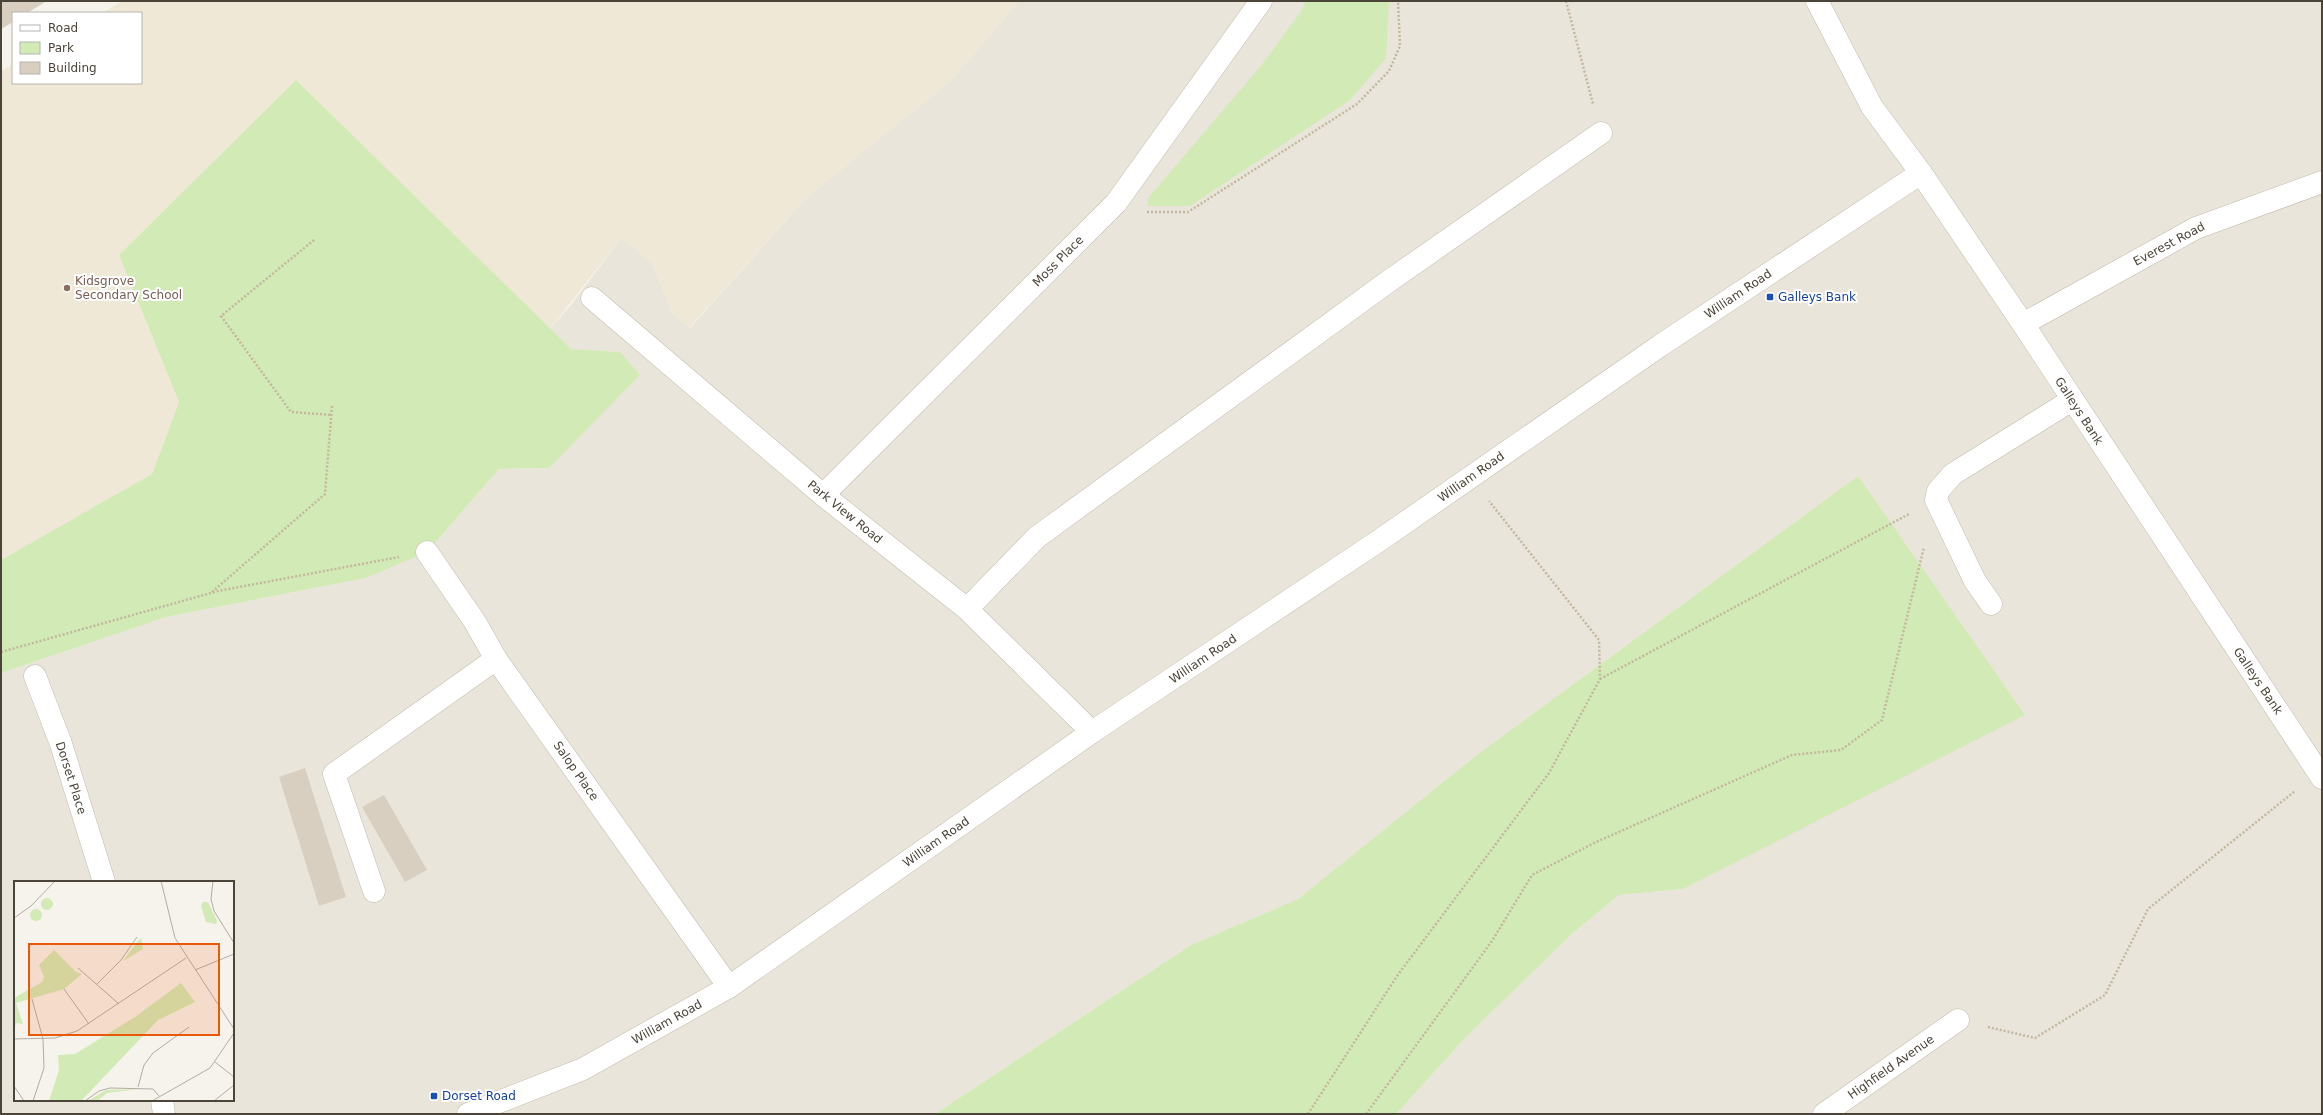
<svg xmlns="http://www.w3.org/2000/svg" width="2323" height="1115" viewBox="0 0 2323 1115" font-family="'DejaVu Sans',sans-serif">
	<rect width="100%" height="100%" fill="#f6f3ec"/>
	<path fill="#eae5da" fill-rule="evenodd" d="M1019 1H2322V1114H1396L1465 1038 1574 932 1619 895 1683 889 1858 476 1478 754 1298 899 1191 945 935 1114H1V673L166 617 366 578 427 552 499 469 549 468 620 352 571 349 549 330 571 305 621 238 652 262 673 314 690 328 806 198 950 81ZM15 882H233V1100H15Z"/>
	<polygon fill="#efe8d6" points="123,1 1019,1 950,81 806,198 689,328 673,314 652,262 621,238 549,330 296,80 119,255 179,402 152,474 1,560 1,71 13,64 13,83 141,83 141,13 102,13"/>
	<g fill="#d2eab5">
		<polygon points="1306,1 1389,1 1386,58 1350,100 1190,206 1147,206 1149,197 1260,67 1300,13"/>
		<polygon points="296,80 571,349 620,352 640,375 549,468 499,469 427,552 366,578 166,617 1,673 1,560 152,474 179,402 119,255"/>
		<polygon points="1858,476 2025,715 1683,889 1619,895 1574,932 1465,1038 1396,1114 935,1114 1191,945 1298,899 1478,754"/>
	</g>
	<g fill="#d8cfc1">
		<polygon points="1,1 47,1 27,13 13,13 13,22 1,29"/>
		<polygon points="305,768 346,897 319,906 279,777"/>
		<polygon points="384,795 427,870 405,882 362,807"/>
	</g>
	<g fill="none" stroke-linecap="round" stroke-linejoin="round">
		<defs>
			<g id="minor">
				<polyline points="1817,1 1872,107 1921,173 2023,324 2322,778"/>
				<polyline points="592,298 823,495 967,609 1092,732"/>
				<polyline points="2023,324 2196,228 2322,182"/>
				<polyline points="823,495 1116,203 1261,1"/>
				<polyline points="427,552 475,622 496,659 729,987"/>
				<polyline points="1991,604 1975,581 1936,500 1938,491 1953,474 2072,400"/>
				<polyline points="967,609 1037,537 1389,281 1601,133"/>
				<polyline points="35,676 61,744 104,882"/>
				<polyline points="374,891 334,774 496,659"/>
				<polyline points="162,1100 164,1114"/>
				<polyline points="468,1114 583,1069 729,987 1092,732 1380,540 1661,345 1921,173"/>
				<polyline points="1824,1114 1958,1020"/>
			</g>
		</defs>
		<use href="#minor" stroke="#c2bbae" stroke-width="23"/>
		<g stroke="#c4b79f" stroke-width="2.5" stroke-dasharray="2 2" stroke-linecap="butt">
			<polyline points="1566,1 1593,104"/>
			<polyline points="1147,212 1188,212 1357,104 1389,71 1400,46 1398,1"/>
			<polyline points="314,240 221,316 291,412 332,415"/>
			<polyline points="212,592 325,494 332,406"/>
			<polyline points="1,652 218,591 399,557"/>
			<polyline points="1600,679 1909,514"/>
			<polyline points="1988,1027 2035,1038 2105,995 2148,909 2295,791"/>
			<polyline points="1308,1114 1397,976 1549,773 1600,679 1599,640 1489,501"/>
			<polyline points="1366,1114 1492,941 1532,875 1594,843 1792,755 1841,750 1882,720 1924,547"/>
		</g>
		<use href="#minor" stroke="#fff" stroke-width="22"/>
	</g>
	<circle fill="#8d6e63" stroke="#fff" stroke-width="1.5" cx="67" cy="288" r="4"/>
	<g fill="#1a4fb4" stroke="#fff" stroke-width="1.5">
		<rect x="1766" y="293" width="8" height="8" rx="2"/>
		<rect x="430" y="1092" width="8" height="8" rx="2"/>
	</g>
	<g text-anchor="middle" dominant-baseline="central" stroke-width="4" stroke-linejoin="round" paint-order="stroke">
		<g font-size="12" fill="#4b4439" stroke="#fff">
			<text transform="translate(2169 244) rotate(-28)">Everest Road</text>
			<text transform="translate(1058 261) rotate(-45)">Moss Place</text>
			<text transform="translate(1738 294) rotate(-34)">William Road</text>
			<text transform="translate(2079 411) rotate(57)">Galleys Bank</text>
			<text transform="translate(1471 477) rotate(-35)">William Road</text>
			<text transform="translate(845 512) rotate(39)">Park View Road</text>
			<text transform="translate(1203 659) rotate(-34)">William Road</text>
			<text transform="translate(2258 681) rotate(56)">Galleys Bank</text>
			<text transform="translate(576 771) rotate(55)">Salop Place</text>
			<text transform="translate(71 778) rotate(72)">Dorset Place</text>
			<text transform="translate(936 842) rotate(-35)">William Road</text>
			<text transform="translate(667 1022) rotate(-29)">William Road</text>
			<text transform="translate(1891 1067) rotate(-35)">Highfield Avenue</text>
		</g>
		<g font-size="12" fill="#785e54" stroke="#fff" text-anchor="start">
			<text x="75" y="281">Kidsgrove<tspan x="75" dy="14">Secondary School</tspan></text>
		</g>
		<g font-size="12" fill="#164399" stroke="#fff" text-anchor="start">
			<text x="1778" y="297">Galleys Bank</text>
			<text x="442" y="1096">Dorset Road</text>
		</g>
	</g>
	<g transform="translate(14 881)">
		<rect width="220" height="220" fill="#f6f3ec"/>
		<path d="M27 23a6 6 0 1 1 12 0a6 6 0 1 1-12 0ZM189 21H194L203 40 202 43 192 41 187 25ZM16 34a6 6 0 1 1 12 0a6 6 0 1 1-12 0ZM127 57 129 68 109 80 124 60ZM40 69 62 91 68 93 50 108 2 122 9 143 2 142 0 152V117L28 101 30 96 25 84ZM167 102 181 121 144 139 67 220H35L45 189 44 174 61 173 121 136ZM125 208 93 212 83 220H74L92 209Z" fill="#d2eab5"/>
		<path fill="none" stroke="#b2ada4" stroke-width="1" d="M147 0 161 57 220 148M199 0 197 18 200 30 220 62M0 37 17 25 41 0M64 87 105 123M181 89 220 73M83 103 107 79 123 56M50 108 75 143M18 118 29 158 30 187 19 220M0 158 41 157 63 150 172 77M201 181 220 196M0 205 10 220M124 206 130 184 139 172 175 146M71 220 85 210 96 207 139 208 145 215M138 220 196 187 220 152M200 220 220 204"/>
		<path fill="#e8590c" fill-opacity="0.15" stroke="#e8590c" stroke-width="2" d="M15 63H205V154H15Z"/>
		<rect width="220" height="220" fill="none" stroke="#4b4439" stroke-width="2"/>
	</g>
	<rect width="2323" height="1115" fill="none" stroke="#4b4439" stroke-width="4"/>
	<rect x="12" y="12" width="130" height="72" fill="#ffffff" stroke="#b7b4b0"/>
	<rect x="20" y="25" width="20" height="6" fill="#ffffff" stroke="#b7b4b0"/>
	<text x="48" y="32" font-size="12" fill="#4b4439">Road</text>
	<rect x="20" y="42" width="20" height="12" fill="#d2eab5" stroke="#b7b4b0"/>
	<text x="48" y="52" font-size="12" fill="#4b4439">Park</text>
	<rect x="20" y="62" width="20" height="12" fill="#d8cfc1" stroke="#b7b4b0"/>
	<text x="48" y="72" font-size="12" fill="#4b4439">Building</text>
</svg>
